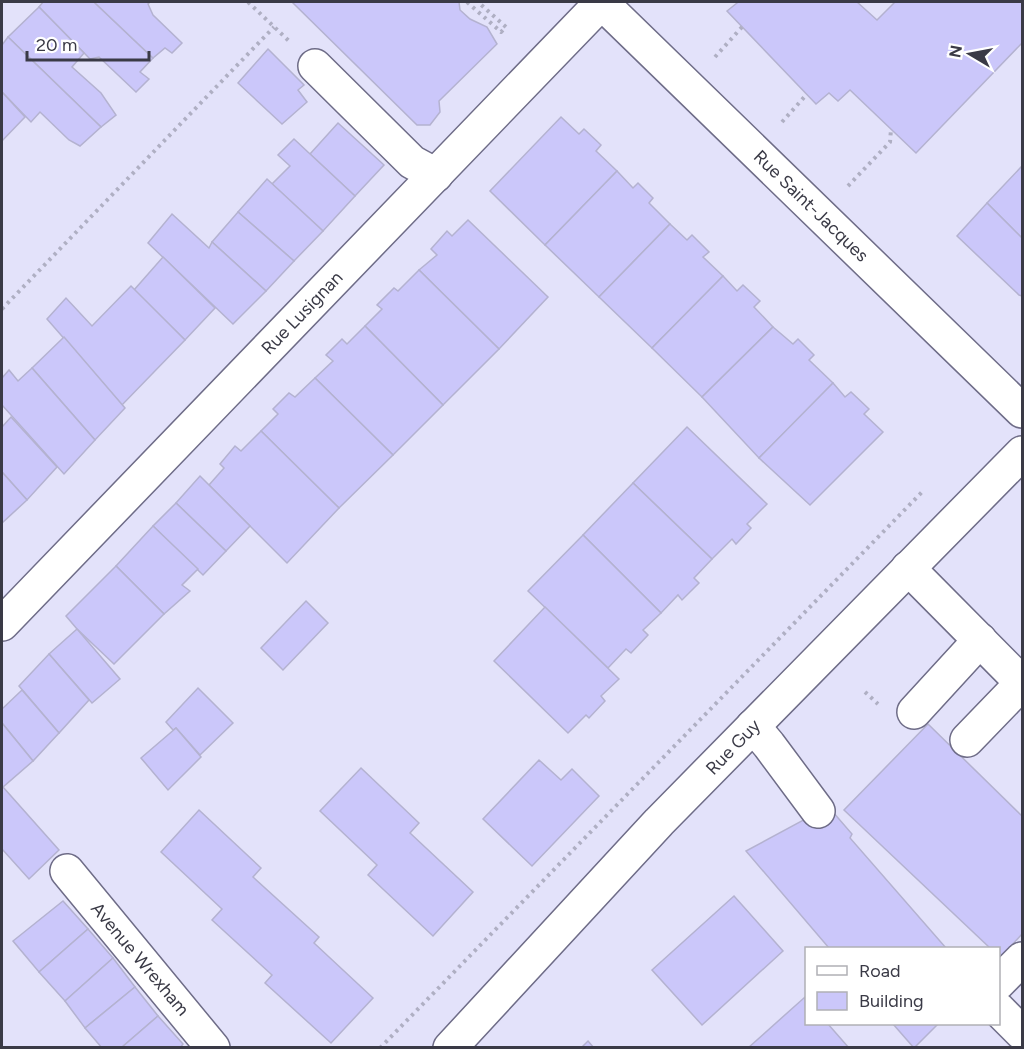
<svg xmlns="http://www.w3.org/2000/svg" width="1024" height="1049" viewBox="0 0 1024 1049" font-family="Figtree,sans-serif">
	<rect width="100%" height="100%" fill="#e3e2fa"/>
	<g fill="#cbc7fa" stroke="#b4b2d0" stroke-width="1.5">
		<polygon points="43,2 94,2 153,58 140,72 149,79 136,92 99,57 90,59 39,7"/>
		<polygon points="94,2 150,2 148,4 153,15 182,43 172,53 165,48 153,58"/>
		<polygon points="292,2 459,2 460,10 470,19 487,27 497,44 439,101 440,112 430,125 417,125"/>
		<polygon points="736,2 857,2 877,20 895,2 1022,2 1022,43 916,153 850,90 838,101 829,93 816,104 727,11 737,3"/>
		<polygon points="39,7 84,53 72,67 101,93 116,115 101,127 8,37"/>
		<polygon points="8,37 101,127 80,146 69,140 40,112 31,122 2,92 2,45"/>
		<polygon points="268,49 304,85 298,90 307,102 282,124 238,83"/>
		<polygon points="2,92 25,117 2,141"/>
		<polygon points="561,117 579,134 584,129 601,145 596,151 617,171 545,245 490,191"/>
		<polygon points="338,123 384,165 355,196 310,154"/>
		<polygon points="294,139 355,196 323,231 272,184 290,166 278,155"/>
		<polygon points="1022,166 1022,238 987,203"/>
		<polygon points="617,171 633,188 638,183 653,198 649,203 670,224 599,297 545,245"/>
		<polygon points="267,179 323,231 294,261 238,212"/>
		<polygon points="987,203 1022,238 1022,296 1019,295 957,236"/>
		<polygon points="238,212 294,261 266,291 212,242"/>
		<polygon points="172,214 209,248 212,242 266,291 233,324 148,243"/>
		<polygon points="468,220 548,297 499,349 419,270 437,255 431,249 447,231 452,236"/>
		<polygon points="670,224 687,240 692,235 709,252 703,257 723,276 652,348 599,297"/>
		<polygon points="163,257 215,308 185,340 134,290"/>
		<polygon points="419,270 499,349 443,405 365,326 382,309 377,305 394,288 398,291"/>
		<polygon points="723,276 737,291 743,285 760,301 754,307 773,327 702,397 652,348"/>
		<polygon points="131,286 185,340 122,405 47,319 66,298 92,326"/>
		<polygon points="365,326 443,405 393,455 315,378 333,361 326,355 342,339 347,344"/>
		<polygon points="773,327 793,344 798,339 814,355 809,360 833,383 759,458 702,397"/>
		<polygon points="64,337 125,408 95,440 32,368"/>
		<polygon points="32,368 95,440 64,474 2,405 2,378 9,370 18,381"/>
		<polygon points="315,378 393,455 339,508 261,431 278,414 273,409 289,393 295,397"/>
		<polygon points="833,383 845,397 851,392 869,409 864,414 883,432 810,505 759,458"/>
		<polygon points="11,417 57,467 27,500 2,472 2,427"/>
		<polygon points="687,427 767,504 747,524 751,528 736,544 732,539 712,559 633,483"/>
		<polygon points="261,431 339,508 287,563 209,485 224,468 220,464 235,446 241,451"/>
		<polygon points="2,472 27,500 2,523"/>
		<polygon points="200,476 250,526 226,551 176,503"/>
		<polygon points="633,483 712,559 694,578 699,583 682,600 678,595 661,613 583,535"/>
		<polygon points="176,503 226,551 203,575 153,526"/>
		<polygon points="153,526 198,569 182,585 190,591 164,614 116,566"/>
		<polygon points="583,535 661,613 643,630 648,635 631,653 626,649 608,668 528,591"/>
		<polygon points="116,566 164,614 114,664 77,629 66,616"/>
		<polygon points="306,601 328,623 283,670 261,648"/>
		<polygon points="545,607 619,679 601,696 605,701 589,718 586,715 568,733 494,661"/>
		<polygon points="77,629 120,679 92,703 49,654"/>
		<polygon points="49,654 89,700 59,733 19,686"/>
		<polygon points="198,688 233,723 200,755 176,728 173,730 166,722"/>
		<polygon points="22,690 59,733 33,761 2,723 2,709"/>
		<polygon points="2,723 33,761 3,787 2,785"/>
		<polygon points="928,724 1022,816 1022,934 1000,958 998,948 990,948 844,810"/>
		<polygon points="176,728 201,757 168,790 141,758"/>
		<polygon points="539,760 561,780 572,769 599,796 532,866 483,819"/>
		<polygon points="361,768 419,823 410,833 473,892 433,936 368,875 377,865 320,811"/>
		<polygon points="3,787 59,850 29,879 2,849 2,789"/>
		<polygon points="826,804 852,834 850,838 946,948 829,948 746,851 813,815"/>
		<polygon points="199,810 261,868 253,877 319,937 314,943 373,998 331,1043 265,983 272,975 212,920 222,909 161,852"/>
		<polygon points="734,896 783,951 702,1025 652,970"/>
		<polygon points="63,901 88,929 39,972 13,941"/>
		<polygon points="88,929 113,958 65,1001 39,972"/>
		<polygon points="113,958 135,987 85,1028 65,1001"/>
		<polygon points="135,987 158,1016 121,1048 102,1048 85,1028"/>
		<polygon points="805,997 806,1024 828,1024 849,1048 748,1048"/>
		<polygon points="158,1016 183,1044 180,1048 121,1048"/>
		<polygon points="893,1024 938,1024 914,1048"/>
		<polygon points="588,1041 594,1048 581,1048"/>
	</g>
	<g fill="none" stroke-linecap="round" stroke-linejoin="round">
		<defs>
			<g id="minor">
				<polyline points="315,66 412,162 436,175"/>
				<polyline points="908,568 1022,683"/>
				<polyline points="2,624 602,2"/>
				<polyline points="914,712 980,640"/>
				<polyline points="753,726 769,745 818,811"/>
				<polyline points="967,740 1022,683"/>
				<polyline points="67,871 213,1048"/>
				<polyline points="998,983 1022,959"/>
				<polyline points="998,1009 1022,1033"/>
			</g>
			<g id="major">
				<polyline points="601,2 1022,411"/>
				<polyline points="450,1048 659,822 1022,453"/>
			</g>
		</defs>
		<use href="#minor" stroke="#6e6c87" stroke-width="36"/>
		<use href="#major" stroke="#6e6c87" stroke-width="36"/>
		<g stroke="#afafc3" stroke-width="4" stroke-dasharray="3 4.5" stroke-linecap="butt">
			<polyline points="248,2 289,41"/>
			<polyline points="467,2 501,32 506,27 478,2"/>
			<polyline points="715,57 742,27"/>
			<polyline points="782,122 807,94"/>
			<polyline points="848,186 890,142 891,129"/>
			<polyline points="2,309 274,27"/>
			<polyline points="865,692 878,704"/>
			<polyline points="380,1048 924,490"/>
		</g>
		<use href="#minor" stroke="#fff" stroke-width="33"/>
		<use href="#major" stroke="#fff" stroke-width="33"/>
	</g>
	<g text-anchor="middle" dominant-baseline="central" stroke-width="4.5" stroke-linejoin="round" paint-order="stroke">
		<g font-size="18" fill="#3a3a46" stroke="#fff">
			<text transform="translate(811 206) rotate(44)">Rue Saint-Jacques</text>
			<text transform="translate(302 313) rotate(-46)">Rue Lusignan</text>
			<text transform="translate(733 747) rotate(-46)">Rue Guy</text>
			<text transform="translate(140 959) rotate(50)">Avenue Wrexham</text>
		</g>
	</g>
	<rect width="1024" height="1049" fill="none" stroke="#3a3a46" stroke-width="6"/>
	<rect x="805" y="947" width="195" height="78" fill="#ffffff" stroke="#b0b0b5" stroke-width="1.5"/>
	<rect x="817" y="966" width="30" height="9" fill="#ffffff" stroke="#b0b0b5" stroke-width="1.5"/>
	<text x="859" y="977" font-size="18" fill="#3a3a46">Road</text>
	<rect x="817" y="992" width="30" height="18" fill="#cbc7fa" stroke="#b0b0b5" stroke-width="1.5"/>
	<text x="859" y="1007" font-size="18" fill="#3a3a46">Building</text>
	<g transform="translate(970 54) rotate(280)" stroke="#ffffff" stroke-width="4.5" paint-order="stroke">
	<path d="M0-4.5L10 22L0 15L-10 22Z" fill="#3a3a46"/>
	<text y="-9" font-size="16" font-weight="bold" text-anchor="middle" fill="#3a3a46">N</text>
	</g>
	<path d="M27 51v9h122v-9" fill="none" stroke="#3a3a46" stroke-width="3"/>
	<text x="36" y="51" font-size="18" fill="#3a3a46" stroke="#ffffff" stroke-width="4.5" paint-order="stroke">20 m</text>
</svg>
